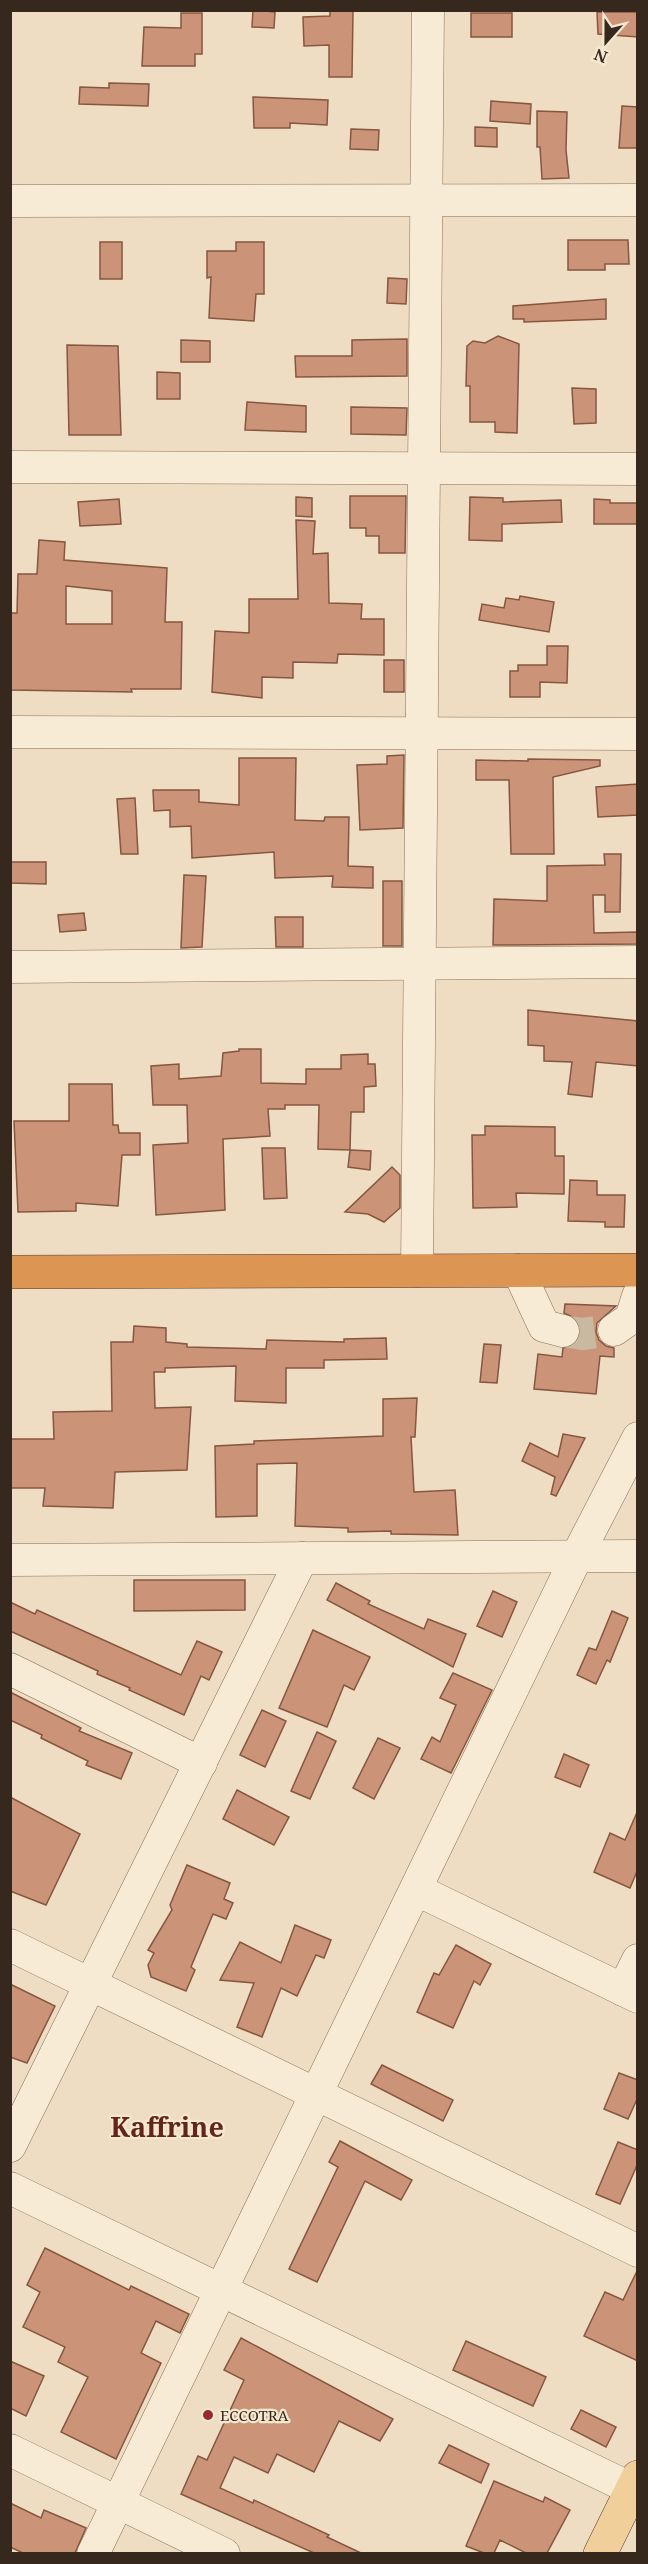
<svg xmlns="http://www.w3.org/2000/svg" width="648" height="2564" viewBox="0 0 648 2564" font-family="'Noto Serif',serif">
	<rect width="100%" height="100%" fill="#eeddc2"/>
	<g fill="#cb9478" stroke="#86563f" stroke-width="1.5" fill-rule="evenodd">
		<polygon points="253,10 275,12 274,28 252,27"/>
		<polygon points="330,10 353,10 352,77 329,77 329,45 304,46 303,17 330,16"/>
		<polygon points="597,12 638,12 638,37 598,34"/>
		<polygon points="181,13 202,13 202,54 195,54 195,66 142,66 144,27 181,28"/>
		<rect x="471" y="13" width="41" height="24"/>
		<polygon points="109,83 149,84 148,106 79,104 80,87 109,88"/>
		<polygon points="253,97 328,100 327,125 290,123 290,128 254,128"/>
		<polygon points="491,101 531,104 530,124 490,121"/>
		<polygon points="622,106 638,107 638,148 619,148"/>
		<polygon points="537,111 567,112 566,150 569,178 542,179 540,147 537,147"/>
		<polygon points="475,127 497,128 497,147 475,146"/>
		<polygon points="351,129 379,130 378,150 350,149"/>
		<polygon points="568,240 628,240 629,264 605,264 605,270 568,270"/>
		<rect x="100" y="242" width="22" height="37"/>
		<polygon points="236,242 264,242 264,294 256,294 254,321 209,318 211,277 207,278 207,251 236,251"/>
		<polygon points="388,278 407,279 406,304 387,303"/>
		<polygon points="606,299 606,319 524,322 524,319 513,319 513,306"/>
		<polygon points="498,336 519,344 517,433 495,432 495,422 470,422 470,386 466,386 467,346 473,341 485,343"/>
		<polygon points="407,339 407,376 296,377 295,356 352,356 352,340"/>
		<polygon points="181,340 210,341 210,362 181,362"/>
		<polygon points="67,345 118,346 121,435 69,435"/>
		<polygon points="157,372 180,373 180,399 157,399"/>
		<polygon points="572,388 596,389 596,423 574,424"/>
		<polygon points="247,402 306,406 306,432 245,430"/>
		<polygon points="351,407 407,408 406,435 351,434"/>
		<polygon points="350,496 406,496 405,553 379,553 379,536 366,536 366,528 350,528"/>
		<polygon points="296,497 312,498 312,517 296,516"/>
		<polygon points="470,497 503,498 503,502 561,500 562,522 502,524 502,541 469,540"/>
		<polygon points="119,499 121,524 80,526 78,502"/>
		<polygon points="594,499 610,500 610,503 638,503 638,524 594,524"/>
		<polygon points="296,520 315,521 313,554 328,553 329,603 362,604 361,619 384,619 384,655 338,654 337,663 293,662 293,678 262,677 262,698 212,692 215,631 249,633 249,599 298,599"/>
		<path d="M39 540 65 542 64 560 167 568 165 622H182L181 689H131L132 692 10 690V613H17L18 574H37ZM66 586 112 591V624H66Z"/>
		<polygon points="520,596 554,602 549,632 479,620 482,604 504,608 506,598 519,600"/>
		<polygon points="547,646 568,646 567,683 540,682 540,697 510,697 510,671 518,671 518,665 547,665"/>
		<rect x="384" y="660" width="20" height="32"/>
		<polygon points="404,755 403,828 360,830 357,765 387,764 387,756"/>
		<polygon points="239,758 296,758 295,820 324,821 325,817 349,817 348,866 373,867 373,888 332,887 333,876 275,878 274,852 192,858 191,826 170,827 170,810 154,811 153,790 199,790 199,802 239,805"/>
		<polygon points="528,759 600,760 600,766 553,777 554,854 511,854 509,780 476,780 476,760 528,761"/>
		<polygon points="638,784 638,815 598,817 596,787"/>
		<polygon points="135,798 138,854 121,854 117,799"/>
		<polygon points="604,854 621,854 620,912 605,912 605,895 593,895 594,933 638,932 638,944 493,945 494,899 547,901 547,866 605,865"/>
		<polygon points="10,862 46,862 46,884 10,883"/>
		<polygon points="184,875 206,876 202,947 181,948"/>
		<rect x="383" y="881" width="19" height="65"/>
		<polygon points="84,913 86,930 60,932 58,915"/>
		<polygon points="275,917 303,917 303,947 276,947"/>
		<polygon points="528,1010 638,1021 638,1066 596,1062 592,1097 568,1094 572,1062 544,1061 544,1046 528,1045"/>
		<polygon points="239,1049 261,1049 261,1083 306,1084 306,1069 341,1069 341,1055 368,1054 368,1064 375,1064 376,1086 364,1087 364,1112 351,1112 350,1150 318,1149 319,1105 285,1105 285,1109 268,1109 270,1136 223,1139 225,1210 156,1215 153,1145 188,1143 187,1105 153,1105 151,1066 179,1064 179,1079 221,1076 223,1053 239,1051"/>
		<polygon points="69,1084 112,1084 113,1125 118,1125 119,1133 140,1133 140,1155 122,1155 118,1206 76,1203 76,1211 18,1212 14,1121 69,1121"/>
		<polygon points="485,1126 555,1127 555,1156 564,1156 564,1194 516,1193 517,1207 473,1208 472,1135 485,1135"/>
		<polygon points="262,1148 285,1148 287,1198 264,1199"/>
		<polygon points="350,1150 371,1151 370,1170 348,1167"/>
		<polygon points="392,1167 400,1175 400,1208 384,1222 368,1214 345,1212"/>
		<polygon points="570,1180 597,1181 597,1195 625,1195 624,1227 605,1227 605,1222 568,1221"/>
		<polygon points="565,1304 616,1306 597,1323 596,1332 599,1340 606,1346 614,1348 614,1357 600,1356 596,1394 534,1389 538,1354 562,1357 563,1348 575,1344 580,1336 580,1326 575,1318 564,1313"/>
		<polygon points="134,1326 166,1328 166,1342 187,1344 187,1347 266,1349 267,1340 344,1342 344,1339 386,1338 387,1359 324,1360 324,1368 286,1368 286,1403 235,1401 236,1366 165,1368 165,1372 154,1372 155,1408 191,1407 187,1470 115,1472 113,1508 43,1506 45,1488 10,1488 10,1439 54,1439 53,1412 112,1411 111,1342 133,1342"/>
		<polygon points="484,1344 501,1345 497,1383 480,1382"/>
		<polygon points="417,1398 415,1437 411,1437 414,1492 455,1490 458,1535 391,1534 391,1531 348,1532 348,1528 295,1526 297,1463 257,1464 257,1516 216,1517 215,1446 254,1444 254,1441 383,1436 383,1399"/>
		<polygon points="563,1434 585,1438 556,1496 551,1494 555,1477 522,1461 530,1443 558,1457"/>
		<polygon points="134,1580 245,1580 245,1610 134,1611"/>
		<polygon points="336,1583 370,1601 368,1604 424,1629 428,1619 466,1634 453,1667 327,1600"/>
		<polygon points="493,1591 517,1602 502,1637 477,1626"/>
		<polygon points="10,1602 35,1614 37,1610 181,1675 197,1641 222,1652 209,1680 201,1676 184,1715 129,1690 130,1688 97,1674 98,1671 10,1631"/>
		<polygon points="612,1611 628,1618 610,1662 607,1660 596,1684 577,1675 589,1648 596,1650"/>
		<polygon points="313,1630 370,1657 354,1690 344,1685 327,1727 279,1708"/>
		<polygon points="453,1673 492,1690 451,1773 421,1759 432,1737 440,1742 456,1705 440,1698"/>
		<polygon points="10,1692 81,1728 79,1731 132,1753 121,1779 86,1765 88,1761 41,1738 42,1735 10,1720"/>
		<polygon points="262,1710 286,1721 265,1767 240,1755"/>
		<polygon points="317,1732 336,1741 310,1799 291,1791"/>
		<polygon points="378,1738 400,1748 374,1799 353,1788"/>
		<polygon points="564,1754 589,1765 580,1787 555,1777"/>
		<polygon points="237,1790 289,1817 274,1845 223,1819"/>
		<polygon points="10,1797 80,1834 46,1905 10,1891"/>
		<polygon points="638,1810 638,1869 630,1888 594,1872 610,1833 625,1840"/>
		<polygon points="187,1865 230,1883 224,1899 233,1903 226,1919 213,1914 191,1967 195,1970 186,1991 151,1977 148,1965 154,1953 148,1950 172,1910 170,1905"/>
		<polygon points="295,1925 331,1940 324,1958 316,1955 297,1996 281,1988 262,2037 237,2027 254,1983 220,1980 240,1942 281,1963"/>
		<polygon points="456,1945 491,1964 480,1985 474,1981 453,2028 417,2012 434,1973 439,1975"/>
		<polygon points="10,1984 55,2006 27,2063 10,2057"/>
		<polygon points="382,2065 453,2100 443,2121 371,2084"/>
		<polygon points="619,2073 638,2080 638,2097 628,2119 604,2109"/>
		<polygon points="340,2141 412,2180 401,2200 365,2181 317,2282 289,2269 338,2167 329,2162"/>
		<polygon points="618,2142 638,2150 638,2163 620,2204 596,2194"/>
		<polygon points="45,2248 129,2290 131,2286 189,2314 180,2333 156,2321 141,2353 161,2363 116,2459 61,2432 88,2377 58,2362 65,2347 23,2327 40,2292 27,2285"/>
		<polygon points="638,2269 638,2361 584,2336 605,2292 623,2300"/>
		<polygon points="241,2338 393,2419 380,2441 339,2421 314,2472 277,2454 268,2473 234,2457 220,2488 253,2503 254,2500 329,2535 327,2537 361,2553 314,2553 181,2494 198,2456 207,2460 244,2380 224,2370"/>
		<polygon points="466,2341 546,2377 533,2406 453,2370"/>
		<polygon points="10,2361 44,2376 26,2416 10,2408"/>
		<polygon points="581,2410 616,2427 606,2447 571,2429"/>
		<polygon points="449,2445 489,2464 481,2483 439,2463"/>
		<polygon points="494,2481 543,2502 545,2497 570,2510 547,2553 526,2553 500,2540 494,2553 484,2553 466,2546"/>
		<polygon points="10,2503 41,2518 44,2510 86,2528 75,2553 23,2553 10,2547"/>
	</g>
	<g fill="none" stroke-linecap="round" stroke-linejoin="round">
		<polyline stroke="#c9b9a1" stroke-width="32" stroke-dasharray="32 16" stroke-linecap="butt" points="563,1331 582,1334 614,1330"/>
		<defs>
			<g id="minor">
				<polyline points="10,201 638,200"/>
				<polyline points="10,467 638,469"/>
				<polyline points="10,732 638,734"/>
				<polyline points="10,967 638,962"/>
				<polyline points="518,1270 544,1326 563,1331"/>
				<polyline points="417,1271 428,10"/>
				<polyline points="614,1330 631,1318 638,1296"/>
				<polyline points="10,1560 638,1556"/>
				<polyline points="10,1669 201,1763"/>
				<polyline points="417,1890 638,1997"/>
				<polyline points="10,1945 638,2251"/>
				<polyline points="623,1990 638,1960"/>
				<polyline points="10,2146 302,1558"/>
				<polyline points="10,2188 638,2492"/>
				<polyline points="10,2450 224,2554"/>
				<polyline points="93,2554 577,1556 638,1438"/>
			</g>
			<polyline id="major" points="600,2554 638,2477"/>
			<polyline id="highway" points="10,1272 638,1270"/>
		</defs>
		<use href="#minor" stroke="#876e59" stroke-width="33"/>
		<use href="#major" stroke="#553d2e" stroke-width="34"/>
		<use href="#highway" stroke="#553d2e" stroke-width="34"/>
		<use href="#minor" stroke="#f8ebd5" stroke-width="32"/>
		<use href="#major" stroke="#f1cf9a" stroke-width="33"/>
		<use href="#highway" stroke="#dd9553" stroke-width="33"/>
	</g>
	<circle fill="#962a33" stroke="#f5e8d1" stroke-width="2" cx="208" cy="2415" r="6"/>
	<g text-anchor="middle" dominant-baseline="central" stroke-width="4.5" stroke-linejoin="round" paint-order="stroke">
		<g font-size="15" fill="#37281d" stroke="#f5e8d1" text-anchor="start">
			<text x="220" y="2415">ECCOTRA</text>
		</g>
		<g font-size="27" font-weight="bold" fill="#63261d" stroke="#f5e8d1">
			<text x="167" y="2126">Kaffrine</text>
		</g>
	</g>
	<rect width="648" height="2564" fill="none" stroke="#37281d" stroke-width="24"/>
	<g transform="translate(606 42) rotate(201)" stroke="#f5e8d1" stroke-width="4.5" paint-order="stroke">
	<path d="M0-4.5L10 22L0 15L-10 22Z" fill="#37281d"/>
	<text y="-9" font-size="16" font-weight="bold" text-anchor="middle" fill="#37281d">N</text>
	</g>
</svg>
